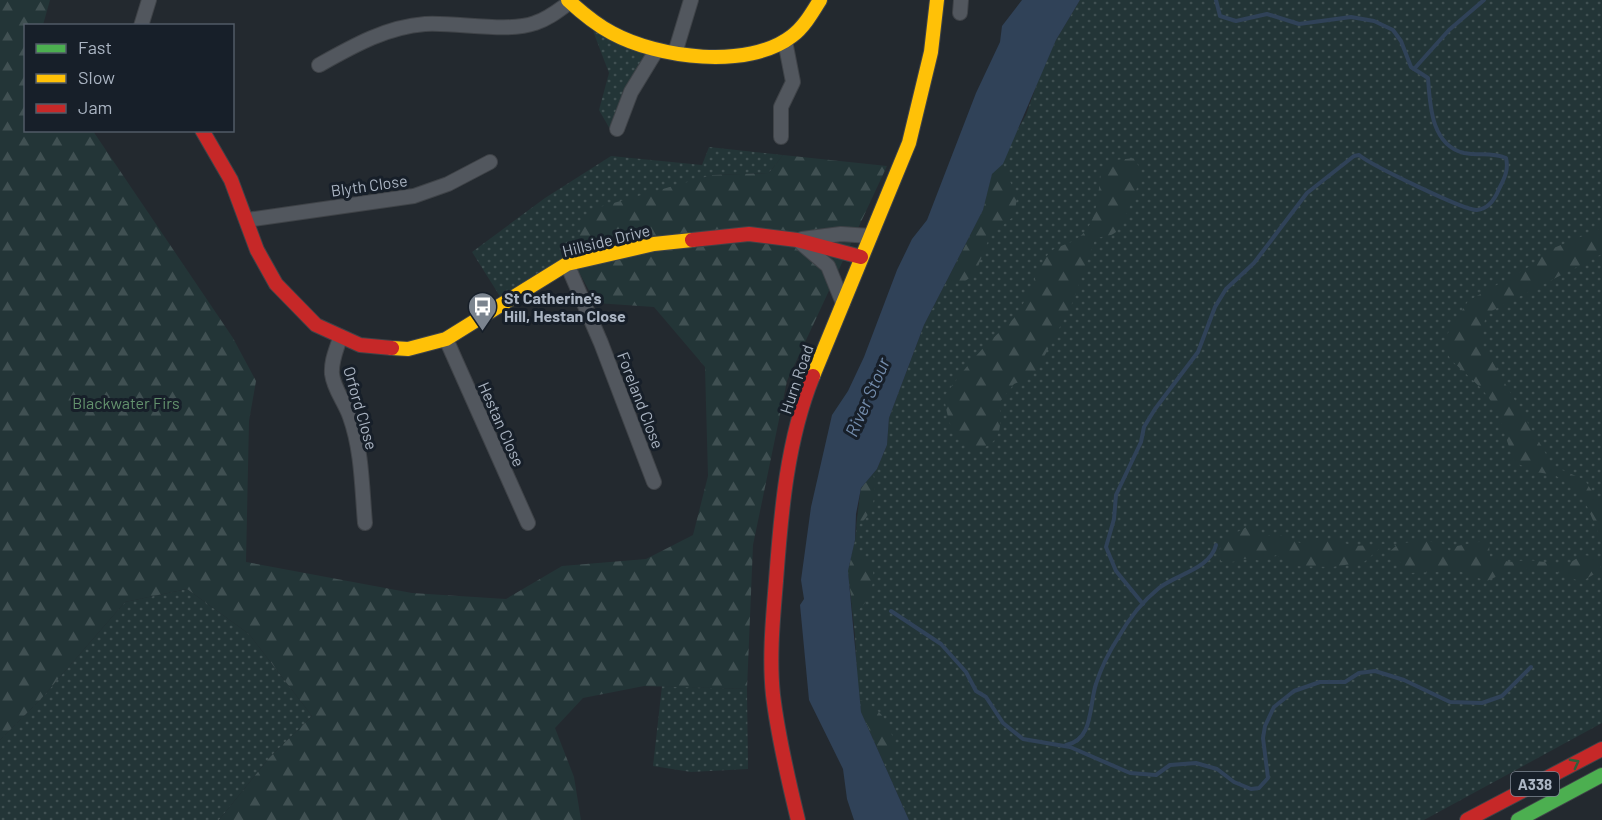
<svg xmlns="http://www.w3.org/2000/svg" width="1602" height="820" viewBox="0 0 1602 820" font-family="Barlow,sans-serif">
	<defs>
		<pattern id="grass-dots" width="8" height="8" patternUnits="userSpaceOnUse" patternTransform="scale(1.5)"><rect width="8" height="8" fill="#233537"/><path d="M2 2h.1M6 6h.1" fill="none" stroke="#405052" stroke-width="1.8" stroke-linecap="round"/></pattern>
		<pattern id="forest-firs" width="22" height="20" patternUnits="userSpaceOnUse" patternTransform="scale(1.5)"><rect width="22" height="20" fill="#233537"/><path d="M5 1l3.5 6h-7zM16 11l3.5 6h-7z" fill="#405052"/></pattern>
	</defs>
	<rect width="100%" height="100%" fill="#23292f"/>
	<g fill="url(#grass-dots)">
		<polygon points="1080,0 1602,0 1602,723 1424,820 909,820 861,712 857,681 855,635 848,571 855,540 861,488 877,469 887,445 889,418 924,325 983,210 992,174 1026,115 1039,78 1056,40"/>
		<polygon points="593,31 648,54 611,131 599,110 609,73"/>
		<polygon points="709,147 783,155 769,173 712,175 501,298 472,252 545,198 611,156 702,165"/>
		<polygon points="187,589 249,634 312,716 270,757 219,820 0,820 0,740 40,700 125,602"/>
		<polygon points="662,686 747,689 748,769 691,772 653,766"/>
	</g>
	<g fill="url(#forest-firs)">
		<polygon points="0,0 50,0 43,25 26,26 26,130 93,131 233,338 256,381 249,421 246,562 412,593 506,599 562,566 646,559 693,535 708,476 705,367 654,307 596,303 570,256 589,210 712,175 769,173 783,155 887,166 787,381 753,545 747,689 644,686 583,698 555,728 574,777 581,820 219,820 270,757 312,716 249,634 187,589 125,602 40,700 0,740"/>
		<path d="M1135 158C1138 164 1140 170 1140 176 1140 184 1123 226 1116 232 1111 237 1102 235 1095 240L1071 306 1037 370 1031 377 1014 384 999 403C1003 429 1000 446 972 451 950 433 949 424 944 397 958 377 973 358 991 340 998 333 1007 326 1014 318 1029 298 1034 276 1046 257 1052 248 1059 247 1069 243 1098 231 1097 199 1101 173L1116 160Z"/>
		<polygon points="1003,164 1017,198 1014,216 990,236 975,274 961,284 948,280 983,210 992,174"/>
		<polygon points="1602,228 1602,254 1486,314 1481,342 1553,466 1585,480 1602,508 1602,541 1582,495 1555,475 1536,472 1514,462 1496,407 1481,388 1450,359 1446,348 1448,333 1468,301 1534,264 1544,252"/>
		<path d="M873 474C878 493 873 516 856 527L861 488Z"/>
		<path d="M1248 526H1252L1263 536H1285L1300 543 1321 537 1355 546 1385 544 1364 562 1332 567 1291 566 1276 555C1258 566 1258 557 1244 559 1236 561 1229 564 1221 561L1219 552 1223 540Z"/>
		<polygon points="1421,540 1443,544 1451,553 1457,546 1484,541 1489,545 1490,557 1510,562 1528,560 1561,564 1568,564 1582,555 1592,556 1600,563 1601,570 1581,582 1555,571 1536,572 1524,568 1506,572 1487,581 1459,571 1409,573 1400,562 1391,560 1389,552 1396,546 1394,545"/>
		<path d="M854 546 873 565C874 586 872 601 853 614L848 571Z"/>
		<path d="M860 700C879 706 893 726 894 747L892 752 882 757 861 712Z"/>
	</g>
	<polygon fill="#304258" points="1022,0 1080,0 1056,40 1003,164 992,174 983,210 924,325 889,418 887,445 877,469 861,488 856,514 855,540 848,571 861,712 909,820 854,820 847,799 843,769 809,700 800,605 804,599 801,580 811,507 832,415 848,391 864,357 897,270 912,239 927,220 976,93 1000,42 1002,26"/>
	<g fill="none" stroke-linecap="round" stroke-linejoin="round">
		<g stroke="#304258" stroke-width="4">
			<polyline points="1414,69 1449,30 1484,0"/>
			<path d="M1143 604 1116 571 1106 547 1114 519 1116 495 1141 442 1144 427 1155 409 1198 352 1215 307 1226 289 1254 263 1307 193 1354 156 1359 155C1371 165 1465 211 1477 210 1488 209 1495 199 1499 189 1504 179 1509 170 1506 158 1492 152 1479 156 1464 153 1431 145 1430 105 1428 78L1411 67 1401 41 1393 30 1374 21 1351 17 1299 24 1267 14 1236 21 1220 16 1216 0"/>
			<polyline points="891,611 941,644 966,672 976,691 986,697 1003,723 1023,739 1070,747 1130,773 1156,775 1170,765 1196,763 1217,769 1234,782 1251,789 1259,788 1268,778 1263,738 1265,726 1274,707 1294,691 1320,682 1345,682 1359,673 1375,671 1404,680 1450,702 1482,703 1502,696 1531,667"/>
			<path d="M1066 745C1094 740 1089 704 1096 684 1101 668 1109 652 1118 638 1128 620 1143 601 1159 588 1177 574 1210 569 1216 545"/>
		</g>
		<defs>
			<g id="street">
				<polyline points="960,13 961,0"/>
				<polyline points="141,26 149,0"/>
				<polyline points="675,53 691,0"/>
				<path d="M319 65C353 46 386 27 425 24 457 22 508 33 535 23 548 19 559 10 570 2"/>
				<polyline points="617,129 631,92 656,51"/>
				<polyline points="781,137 781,107 793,82 785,41"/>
				<polyline points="247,220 414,196 448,184 490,162"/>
				<polyline points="802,239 841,234 870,236"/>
				<polyline points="801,243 828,266 843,303"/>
				<polyline points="567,264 601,343 654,482"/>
				<path d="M340 338C336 351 331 361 332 374 334 390 345 402 350 417 362 450 362 489 365 523"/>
				<polyline points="446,339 528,523"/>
			</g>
			<polyline id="fast" points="1518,820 1602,775"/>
			<g id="slow">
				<path d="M568 0C582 13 595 24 612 33 658 58 748 70 792 36 804 27 812 13 820 0"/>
				<polyline points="392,348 408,349 446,339 567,264 654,244 692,240"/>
				<polyline points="813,376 909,143 931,52 937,0"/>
			</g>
			<g id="jam">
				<polyline points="202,130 231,180 257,250 276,284 316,325 360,345 392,348"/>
				<polyline points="692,240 749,234 797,240 861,257"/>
				<path d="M798 820C788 779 778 737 773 695 769 657 773 618 776 581 781 512 787 440 813 376"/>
				<polyline points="1467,820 1602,749"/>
			</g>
		</defs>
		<use href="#street" stroke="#3f4348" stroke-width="16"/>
		<use href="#fast" stroke="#3f4348" stroke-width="16"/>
		<use href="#slow" stroke="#3f4348" stroke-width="16"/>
		<use href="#jam" stroke="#3f4348" stroke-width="16"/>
		<use href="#street" stroke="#52575e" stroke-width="14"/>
		<use href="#fast" stroke="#4caf50" stroke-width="14"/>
		<use href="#slow" stroke="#ffc107" stroke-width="14"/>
		<use href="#jam" stroke="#c62828" stroke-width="14"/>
	</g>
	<defs><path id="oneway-chevron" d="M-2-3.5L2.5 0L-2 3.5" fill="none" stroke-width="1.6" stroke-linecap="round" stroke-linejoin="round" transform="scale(1.5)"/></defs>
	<use stroke="#2f603b" href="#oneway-chevron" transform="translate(1575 763) rotate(-28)"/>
	<defs>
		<symbol id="bus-pin" viewBox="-11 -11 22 30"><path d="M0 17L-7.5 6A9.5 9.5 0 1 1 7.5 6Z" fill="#7b848f" stroke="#171f29"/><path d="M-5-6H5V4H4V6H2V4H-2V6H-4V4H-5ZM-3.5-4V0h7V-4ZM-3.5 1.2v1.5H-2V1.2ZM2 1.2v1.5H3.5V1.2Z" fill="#fff"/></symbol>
	</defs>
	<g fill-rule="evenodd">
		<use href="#bus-pin" x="466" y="290" width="33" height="45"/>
	</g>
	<g text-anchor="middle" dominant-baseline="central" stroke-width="6" stroke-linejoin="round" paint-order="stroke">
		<rect fill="#171f29" stroke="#7f8895" stroke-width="1.5" x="1511" y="772" width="48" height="24" rx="4.5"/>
		<g font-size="15" font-weight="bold" fill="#abb5c3">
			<text x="1535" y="784">A338</text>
		</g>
		<g font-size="16" fill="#abb5c3" stroke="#171f29">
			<text transform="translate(369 185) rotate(-8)">Blyth Close</text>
			<text transform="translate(606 240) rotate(-14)">Hillside Drive</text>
			<text transform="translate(796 379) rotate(-71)">Hurn Road</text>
			<text transform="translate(641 400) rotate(69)">Foreland Close</text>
			<text transform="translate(361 408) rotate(74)">Orford Close</text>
			<text transform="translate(502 424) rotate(66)">Hestan Close</text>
		</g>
		<g font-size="16" font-weight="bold" fill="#abb5c3" stroke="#171f29" text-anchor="start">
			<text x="504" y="297">St Catherine's<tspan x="504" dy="18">Hill, Hestan Close</tspan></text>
		</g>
		<g font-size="16" fill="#63926d" stroke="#171f29">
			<text x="126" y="402">Blackwater Firs</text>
		</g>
		<g font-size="18" font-style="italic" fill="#738cac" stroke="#171f29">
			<text transform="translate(867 397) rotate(-66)">River Stour</text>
		</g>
	</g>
	<rect x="24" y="24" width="210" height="108" fill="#171f29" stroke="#525b67" stroke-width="1.5"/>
	<rect x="36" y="44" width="30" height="9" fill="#4caf50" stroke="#525b67" stroke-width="1.5"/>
	<text x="78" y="54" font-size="18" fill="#abb5c3">Fast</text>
	<rect x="36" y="74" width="30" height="9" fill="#ffc107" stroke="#525b67" stroke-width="1.5"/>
	<text x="78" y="84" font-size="18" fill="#abb5c3">Slow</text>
	<rect x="36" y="104" width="30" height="9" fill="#c62828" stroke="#525b67" stroke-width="1.5"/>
	<text x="78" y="114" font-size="18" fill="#abb5c3">Jam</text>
</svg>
